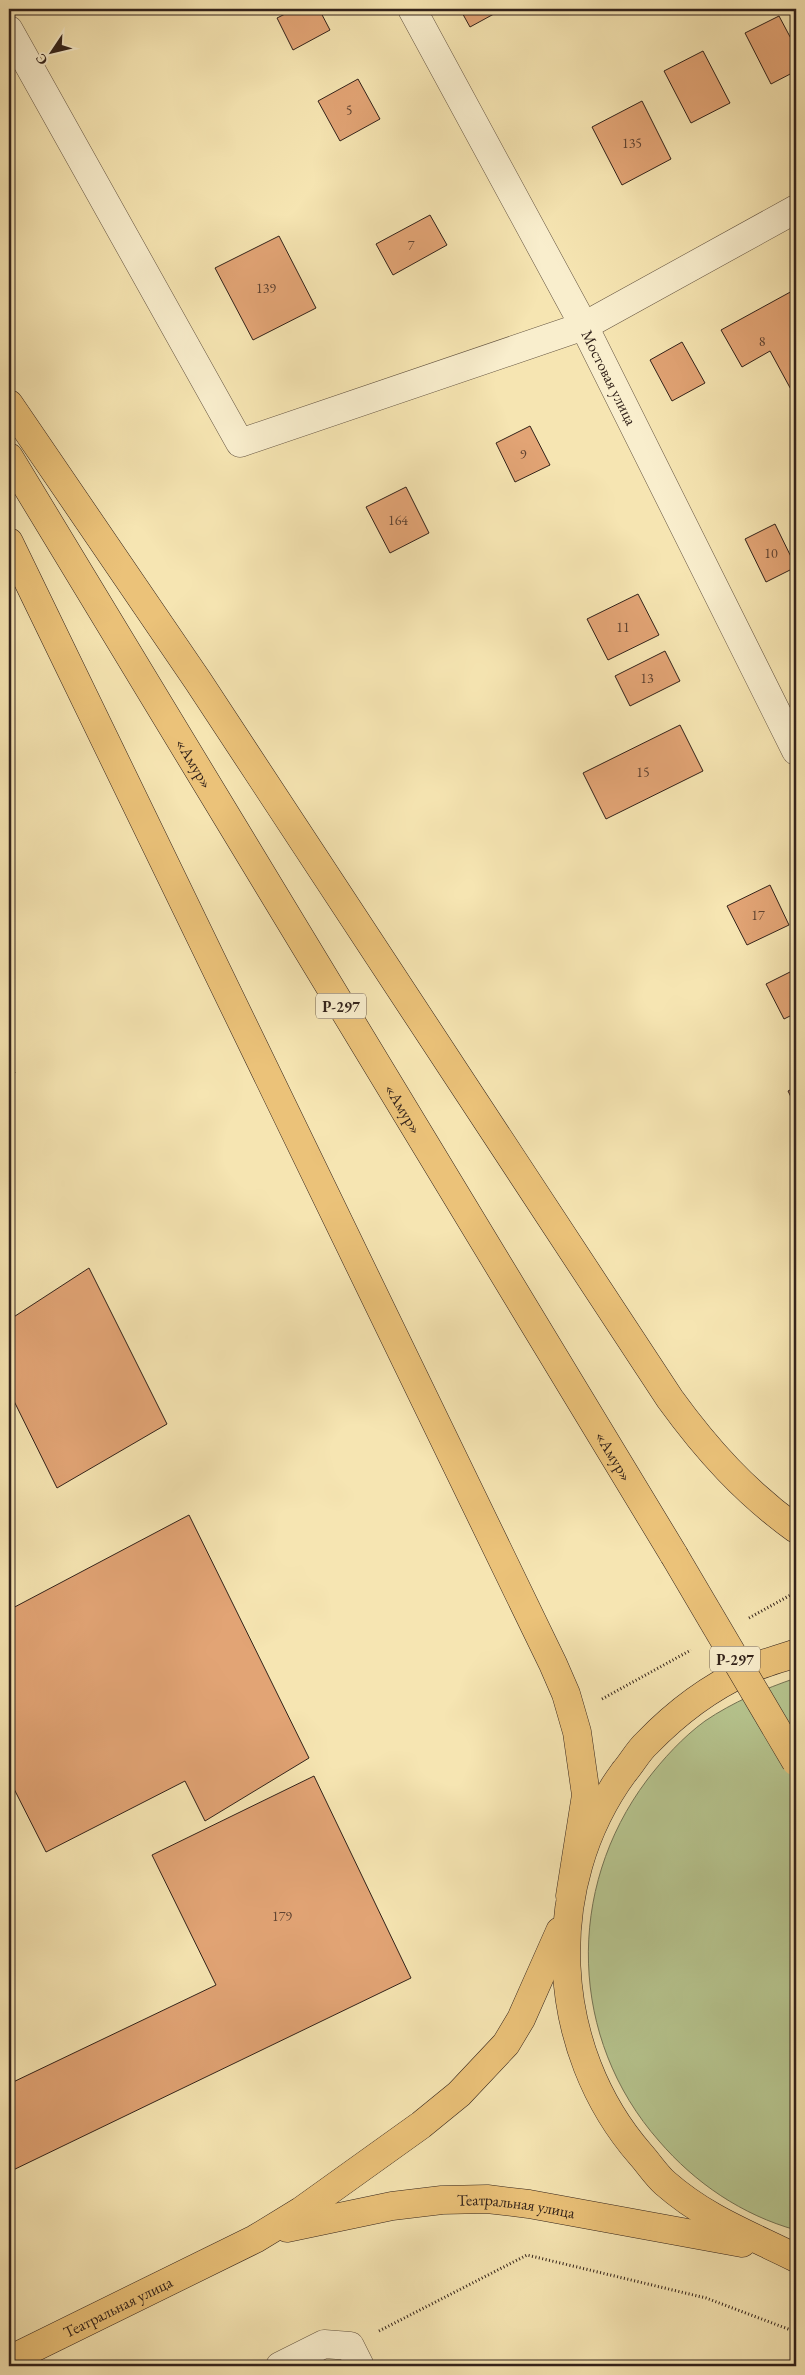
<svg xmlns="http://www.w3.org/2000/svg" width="805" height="2375" viewBox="0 0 805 2375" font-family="'EB Garamond',serif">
	<rect width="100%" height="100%" fill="#f6e5b2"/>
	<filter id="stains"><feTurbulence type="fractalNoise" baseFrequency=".004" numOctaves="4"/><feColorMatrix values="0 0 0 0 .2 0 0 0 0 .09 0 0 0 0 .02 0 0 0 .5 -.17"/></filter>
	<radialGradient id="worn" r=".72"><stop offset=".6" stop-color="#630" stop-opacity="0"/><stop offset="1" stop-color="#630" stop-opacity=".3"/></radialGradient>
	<path fill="#b7c690" stroke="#747455" d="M796 1678V2230C742 2215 695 2183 659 2141 569 2039 565 1889 647 1780 663 1759 683 1737 705 1721 733 1702 764 1689 796 1678Z"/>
	<g fill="#e2a475" stroke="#32221a">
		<polygon points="295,9 319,9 330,30 293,50 277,18"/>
		<polygon points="460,9 503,9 470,27"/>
		<polygon points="779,16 796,48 796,71 771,84 745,33"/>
		<polygon points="703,51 730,103 691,123 664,71"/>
		<polygon points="358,79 380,119 340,141 318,101"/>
		<polygon points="642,101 671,159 622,185 592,127"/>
		<polygon points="430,215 447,245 393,275 376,244"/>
		<polygon points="279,236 316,308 253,340 215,268"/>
		<polygon points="794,290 796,294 796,394 794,395 770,351 742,367 721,330"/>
		<polygon points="682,342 705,383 672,401 650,360"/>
		<polygon points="530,426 550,465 515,482 496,443"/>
		<polygon points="406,487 429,533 390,553 366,507"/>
		<polygon points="775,524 796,567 766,582 745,539"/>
		<polygon points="638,594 659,635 608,660 587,619"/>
		<polygon points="665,651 680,681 630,706 615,676"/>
		<polygon points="680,725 703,771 606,819 583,773"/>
		<polygon points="770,885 789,925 747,945 727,906"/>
		<polygon points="796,969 796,1013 784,1019 766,984"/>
		<polygon points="9,1060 15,1073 9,1076"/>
		<polygon points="796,1087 796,1107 788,1091"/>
		<polygon points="89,1268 167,1424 57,1488 9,1391 9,1320"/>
		<polygon points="189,1515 309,1758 205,1821 185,1781 46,1852 9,1779 9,1610"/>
		<polygon points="314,1776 411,1978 9,2172 9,2084 216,1985 152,1855"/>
	</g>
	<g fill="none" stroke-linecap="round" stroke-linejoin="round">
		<defs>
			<g id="minor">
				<path id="s1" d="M412 9 584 326 796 751"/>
				<polyline points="9,30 240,443 584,326 796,209"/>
				<polyline points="280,2366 324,2344 350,2346 360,2366"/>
			</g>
			<g id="major">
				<path d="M796 1653C780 1659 762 1663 746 1671 709 1688 675 1714 647 1743 638 1751 632 1763 624 1772 541 1885 548 2049 641 2155 649 2164 656 2175 665 2183 706 2219 748 2234 796 2258"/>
				<path id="s2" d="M287 2228 392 2206 442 2200 487 2199 529 2204 742 2243"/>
				<path id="s3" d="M9 2360 255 2239 301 2211 421 2125 459 2094 506 2044 521 2019 560 1931"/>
			</g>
			<g id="highway">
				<path d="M9 404 198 681 670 1399C707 1450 745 1492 796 1529"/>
				<path id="s4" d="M9 457 674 1555"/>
				<polyline points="9,542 553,1664 566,1694 577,1732 586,1795 570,1896"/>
			</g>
		</defs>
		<use href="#minor" stroke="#635340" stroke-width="29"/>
		<use href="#major" stroke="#32221a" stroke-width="29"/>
		<use href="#highway" stroke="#32221a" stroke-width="29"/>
		<g stroke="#32221a" stroke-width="3" stroke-dasharray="1 2.5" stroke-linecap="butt">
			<polyline points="749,1618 796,1592"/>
			<polyline points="602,1699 691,1650"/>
			<polyline points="379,2331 527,2255 706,2298 796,2332"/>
		</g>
		<use href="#minor" stroke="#f9eecd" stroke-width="28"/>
		<use href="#major" stroke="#ebc279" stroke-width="28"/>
		<use href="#highway" stroke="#ebc279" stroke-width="28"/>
		<defs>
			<polyline id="highway-bridge" points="674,1555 796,1762"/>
		</defs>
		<use href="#highway-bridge" stroke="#32221a" stroke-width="29" stroke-linecap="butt"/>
		<use href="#highway-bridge" stroke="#ebc279" stroke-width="28"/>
	</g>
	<g text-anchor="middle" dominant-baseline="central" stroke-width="5" stroke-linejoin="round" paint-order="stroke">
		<g font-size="14" fill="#5e4231">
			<text x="349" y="110">5</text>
			<text x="632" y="143">135</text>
			<text x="411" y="245">7</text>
			<text x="266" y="288">139</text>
			<text x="762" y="341">8</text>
			<text x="523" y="454">9</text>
			<text x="398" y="520">164</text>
			<text x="771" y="553">10</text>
			<text x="623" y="627">11</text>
			<text x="647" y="678">13</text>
			<text x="643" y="772">15</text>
			<text x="758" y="915">17</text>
			<text x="282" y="1916">179</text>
		</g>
		<g fill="#f9eecd" stroke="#6e5f50" stroke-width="1">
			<rect x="316" y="993.5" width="50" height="25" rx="4"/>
			<rect x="710" y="1646.5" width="50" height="25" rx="4"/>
		</g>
		<g font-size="15" font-weight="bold" fill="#32221a">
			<text x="341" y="1006">Р-297</text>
			<text x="735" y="1659">Р-297</text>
		</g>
		<g font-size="16" fill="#32221a" stroke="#f9eecd">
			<text stroke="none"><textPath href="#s1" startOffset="418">Мостовая улица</textPath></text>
			<text stroke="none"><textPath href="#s4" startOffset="358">«Амур»</textPath></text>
			<text stroke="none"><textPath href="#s4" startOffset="762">«Амур»</textPath></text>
			<text stroke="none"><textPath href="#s4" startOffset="1168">«Амур»</textPath></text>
			<text stroke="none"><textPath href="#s2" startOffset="232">Театральная улица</textPath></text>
			<text stroke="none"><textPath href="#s3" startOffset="121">Театральная улица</textPath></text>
		</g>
	</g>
	<rect width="805" height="2375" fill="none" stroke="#f6e5b2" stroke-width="30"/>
	<rect x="10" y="10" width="785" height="2355" fill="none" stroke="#32221a" stroke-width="2.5"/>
	<rect x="15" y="15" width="775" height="2345" fill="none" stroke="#32221a"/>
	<g transform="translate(52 52) rotate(235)" stroke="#f9eecd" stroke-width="4" paint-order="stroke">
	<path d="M0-4L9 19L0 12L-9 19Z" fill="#32221a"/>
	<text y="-8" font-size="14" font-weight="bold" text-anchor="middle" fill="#32221a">С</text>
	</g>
	<rect width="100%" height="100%" filter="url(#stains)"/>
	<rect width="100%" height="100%" fill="url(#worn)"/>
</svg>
